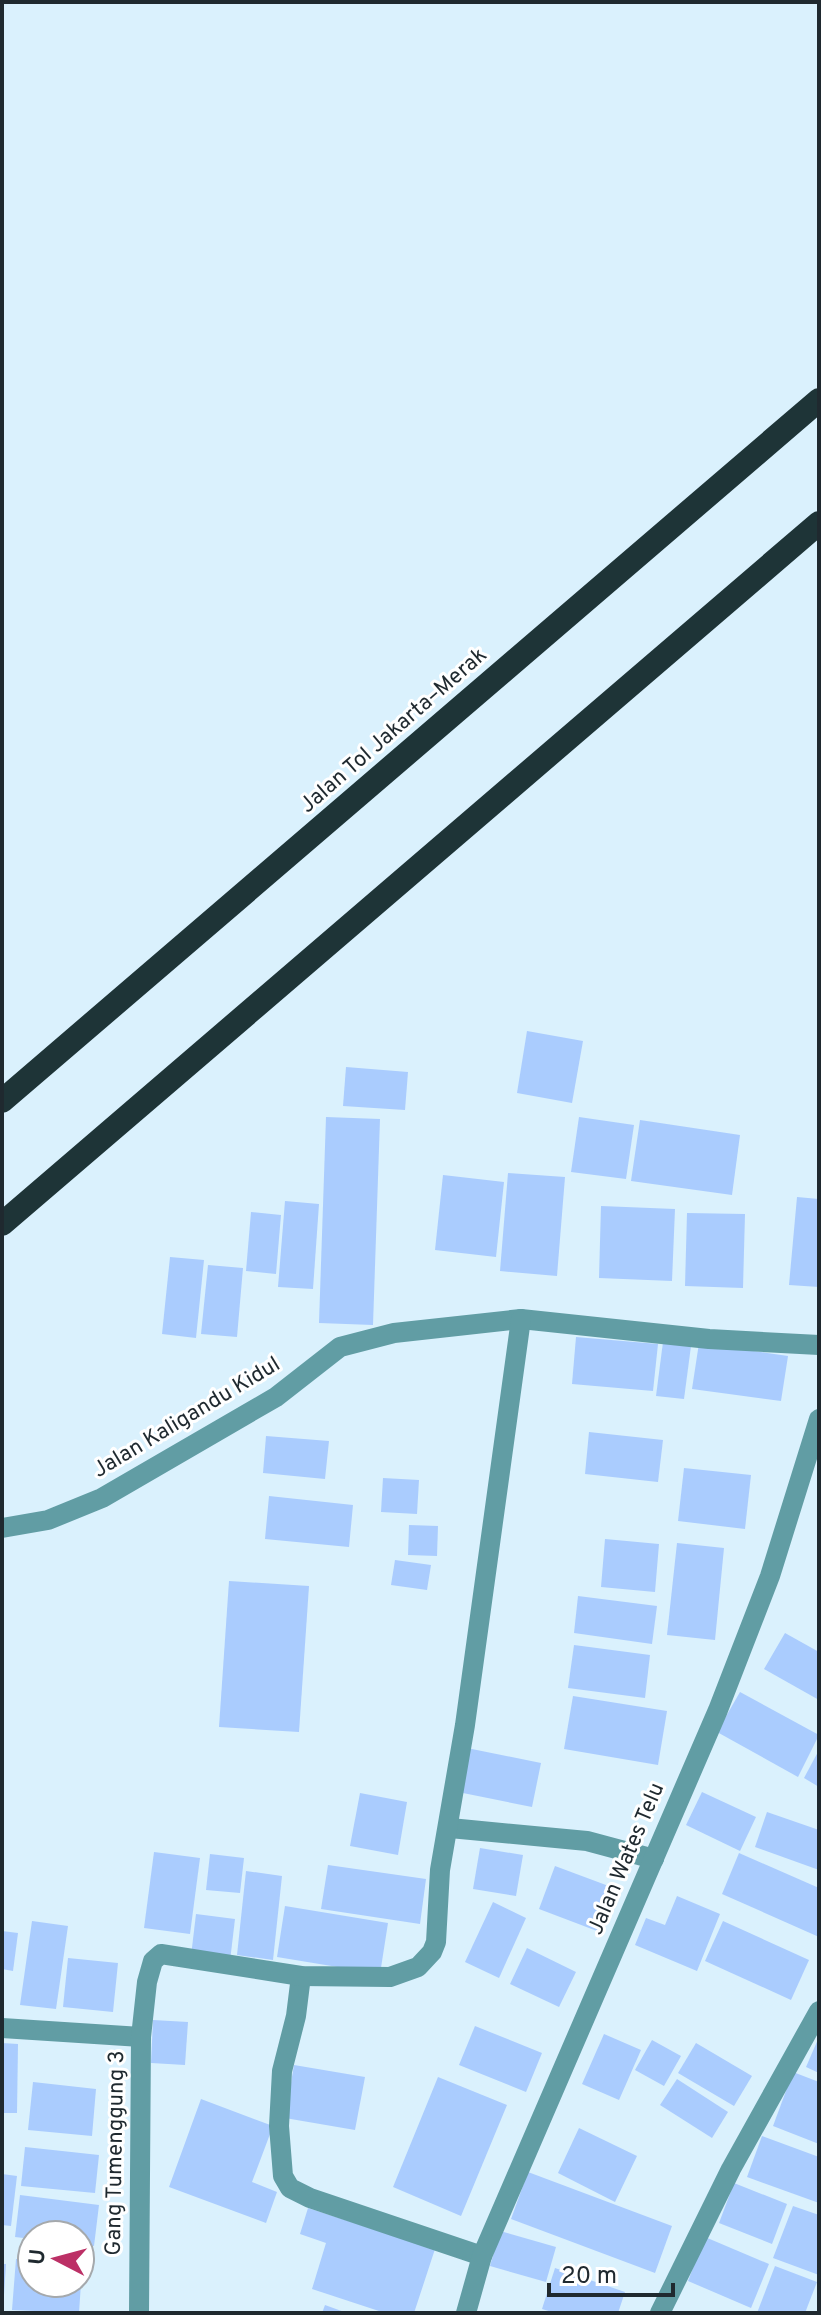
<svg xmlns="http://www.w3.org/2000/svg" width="821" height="2315" viewBox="0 0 821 2315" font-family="Overpass,sans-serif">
	<rect width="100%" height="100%" fill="#daf1fd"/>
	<g fill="#aaccfe">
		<polygon points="527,1031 583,1041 572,1103 517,1093"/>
		<polygon points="346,1067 408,1072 405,1110 343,1106"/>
		<polygon points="326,1117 380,1119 373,1325 319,1323"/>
		<polygon points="579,1117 634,1125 626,1179 571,1172"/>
		<polygon points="640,1120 740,1135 732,1195 631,1181"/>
		<polygon points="508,1173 565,1177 557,1276 500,1271"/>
		<polygon points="443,1175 504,1182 496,1257 435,1250"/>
		<polygon points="797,1197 819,1199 819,1287 789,1285"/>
		<polygon points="285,1201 319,1204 313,1289 278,1287"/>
		<polygon points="601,1206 675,1209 672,1281 599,1278"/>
		<polygon points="251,1212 281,1215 276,1274 246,1271"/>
		<polygon points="687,1213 745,1214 743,1288 685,1286"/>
		<polygon points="170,1257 204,1260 196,1338 162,1334"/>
		<polygon points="208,1265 243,1268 237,1337 201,1334"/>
		<polygon points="576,1337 658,1344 653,1391 572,1384"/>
		<polygon points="663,1342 691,1346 684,1399 656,1396"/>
		<polygon points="699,1343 788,1356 781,1401 692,1389"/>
		<polygon points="589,1432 663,1440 658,1482 585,1474"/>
		<polygon points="266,1436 329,1441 325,1479 263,1473"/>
		<polygon points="684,1468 751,1475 745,1529 678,1521"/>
		<polygon points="383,1478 419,1480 417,1514 381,1512"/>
		<polygon points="269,1496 353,1505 349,1547 265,1539"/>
		<polygon points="409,1525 438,1526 437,1556 408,1555"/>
		<polygon points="605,1539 659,1544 655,1592 601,1587"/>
		<polygon points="677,1543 724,1548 715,1640 667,1635"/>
		<polygon points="395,1560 431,1565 427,1590 391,1585"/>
		<polygon points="229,1581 309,1586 299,1732 219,1727"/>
		<polygon points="578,1596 657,1606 652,1644 574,1633"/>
		<polygon points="785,1633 819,1652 819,1700 764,1669"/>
		<polygon points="574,1645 650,1655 645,1698 568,1688"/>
		<polygon points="740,1692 819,1735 798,1777 717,1732"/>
		<polygon points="573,1696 667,1711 658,1765 564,1749"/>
		<polygon points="467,1748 541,1763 532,1807 458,1792"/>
		<polygon points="819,1750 819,1787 804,1778"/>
		<polygon points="702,1792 756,1817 740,1851 686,1825"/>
		<polygon points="360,1793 407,1802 398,1855 350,1846"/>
		<polygon points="767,1812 819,1830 819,1870 755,1847"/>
		<polygon points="480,1848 523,1855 516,1896 473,1889"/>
		<polygon points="154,1852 200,1858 190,1934 144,1928"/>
		<polygon points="739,1853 819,1888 819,1937 722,1894"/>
		<polygon points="210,1854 244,1858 240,1893 206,1890"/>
		<polygon points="328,1865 426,1879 420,1924 321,1909"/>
		<polygon points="555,1866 614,1888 597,1931 539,1909"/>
		<polygon points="246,1871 282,1876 273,1960 237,1955"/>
		<polygon points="677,1896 720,1914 697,1971 635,1945 646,1918 665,1925"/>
		<polygon points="493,1902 526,1918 499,1978 465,1962"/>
		<polygon points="285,1906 388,1923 380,1974 277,1957"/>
		<polygon points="196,1914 235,1919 230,1961 191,1956"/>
		<polygon points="32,1921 68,1926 56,2009 20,2005"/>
		<polygon points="723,1921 809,1960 791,2000 705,1961"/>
		<polygon points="2,1931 18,1933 13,1971 2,1969"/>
		<polygon points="527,1948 576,1972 559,2007 510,1984"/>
		<polygon points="68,1958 118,1963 113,2012 63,2007"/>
		<polygon points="153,2020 188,2022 185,2065 151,2063"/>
		<polygon points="475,2026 542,2053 526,2092 459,2065"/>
		<polygon points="604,2034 641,2050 619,2100 582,2084"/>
		<polygon points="819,2037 819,2073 806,2067"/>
		<polygon points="652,2040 681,2056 664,2086 635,2070"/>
		<polygon points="2,2043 18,2044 17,2113 2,2113"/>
		<polygon points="696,2043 752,2076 734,2106 678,2073"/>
		<polygon points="294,2065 365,2077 355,2130 285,2118"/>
		<polygon points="793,2072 819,2082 819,2144 773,2126"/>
		<polygon points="438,2077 507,2105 461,2216 393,2187"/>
		<polygon points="677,2079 728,2112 712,2138 660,2105"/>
		<polygon points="33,2082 96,2089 92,2136 28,2130"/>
		<polygon points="201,2099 273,2126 252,2182 277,2192 266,2223 169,2187"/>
		<polygon points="579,2128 637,2156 615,2202 558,2173"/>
		<polygon points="762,2136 819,2157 819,2203 747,2177"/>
		<polygon points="25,2147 99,2155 95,2193 21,2186"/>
		<polygon points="528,2172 672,2226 655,2273 511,2219"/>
		<polygon points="2,2174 17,2176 11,2226 2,2225"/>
		<polygon points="734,2183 787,2204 772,2244 719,2223"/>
		<polygon points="20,2195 99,2205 94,2246 80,2244 80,2235 32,2235 32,2239 15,2237"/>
		<polygon points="793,2206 819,2215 819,2275 773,2258"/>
		<polygon points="308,2208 435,2249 414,2313 385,2313 312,2289 326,2243 300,2234"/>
		<polygon points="500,2231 556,2247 546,2282 490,2266"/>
		<polygon points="705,2237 769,2264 751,2308 688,2281"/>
		<polygon points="16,2259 32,2260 32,2283 81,2283 79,2313 12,2310"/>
		<polygon points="2,2264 6,2264 4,2295 2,2295"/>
		<polygon points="775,2266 817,2282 805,2313 757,2313"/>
		<polygon points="555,2268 625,2292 618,2313 555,2313 542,2309"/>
		<polygon points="325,2305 347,2313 322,2313"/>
	</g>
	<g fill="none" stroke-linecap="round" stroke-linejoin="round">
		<g stroke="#619da4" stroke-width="20">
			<polyline points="2,1528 48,1520 102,1498 276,1397 340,1347 394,1333 521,1319 709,1339 819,1345"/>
			<polyline points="450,1828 587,1841 654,1859"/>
			<polyline points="301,1976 296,2016 282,2071 279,2126 283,2176 290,2188 310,2198 482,2256"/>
			<polyline points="2,2028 141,2037"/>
			<polyline points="139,2313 141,2037 147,1982 153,1961 161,1954 301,1976 390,1977 418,1967 432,1952 436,1942 440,1870 465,1725 521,1319"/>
			<polyline points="466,2313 482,2256 718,1710 770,1576 819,1419"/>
			<polyline points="660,2313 731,2169 819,2011"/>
		</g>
		<g stroke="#1e3437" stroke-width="24">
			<polyline points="2,1101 819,400"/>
			<polyline points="2,1224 819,523"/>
		</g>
	</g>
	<g text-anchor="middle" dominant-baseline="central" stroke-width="6" stroke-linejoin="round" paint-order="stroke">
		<g font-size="22" fill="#1f292f" stroke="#fff">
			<text transform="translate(394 731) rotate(-41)">Jalan Tol Jakarta–Merak</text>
			<text transform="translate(187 1418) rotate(-31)">Jalan Kaligandu Kidul</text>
			<text transform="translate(627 1859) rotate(-67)">Jalan Wates Telu</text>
			<text transform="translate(116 2153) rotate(-89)">Gang Tumenggung 3</text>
		</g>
	</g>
	<rect width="821" height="2315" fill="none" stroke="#1f292f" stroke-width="8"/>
	<g transform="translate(56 2259) rotate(276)"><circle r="38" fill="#ffffff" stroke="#a5a9ac" stroke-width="2"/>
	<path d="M0-6L14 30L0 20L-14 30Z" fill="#bc3066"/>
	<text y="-12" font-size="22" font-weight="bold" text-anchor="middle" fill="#1f292f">U</text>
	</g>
	<path d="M549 2283v12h124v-12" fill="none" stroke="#1f292f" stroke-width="4"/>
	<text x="561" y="2283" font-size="24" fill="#1f292f" stroke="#ffffff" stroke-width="6" paint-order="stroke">20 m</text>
</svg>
